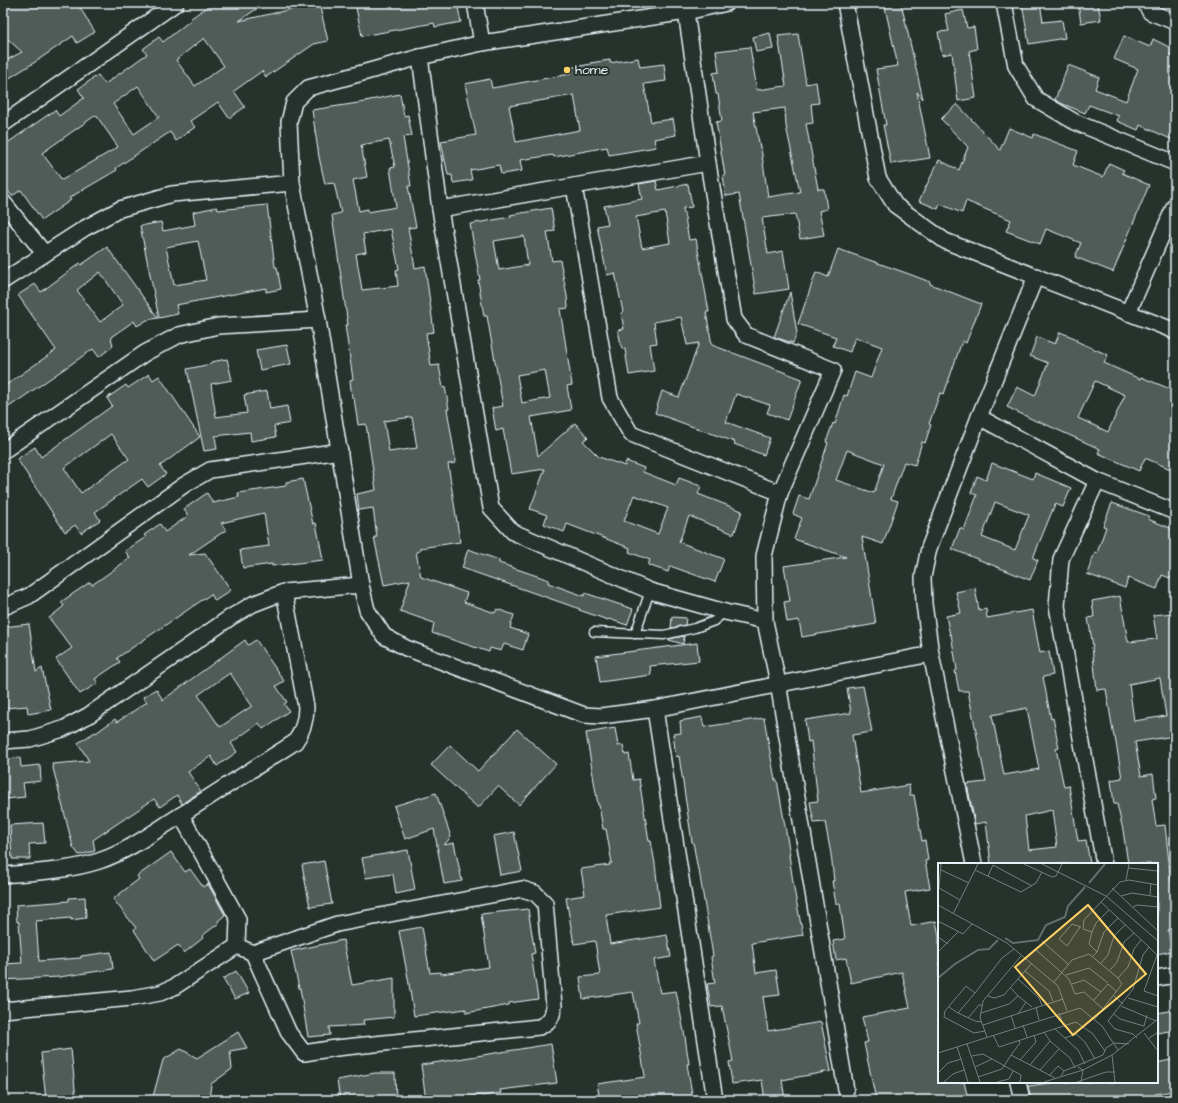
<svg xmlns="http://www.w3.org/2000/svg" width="1178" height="1103" viewBox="0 0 1178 1103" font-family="'Architects Daughter',sans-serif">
	<rect width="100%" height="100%" fill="#26332d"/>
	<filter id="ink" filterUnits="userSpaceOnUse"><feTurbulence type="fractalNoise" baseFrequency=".025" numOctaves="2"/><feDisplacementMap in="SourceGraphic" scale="8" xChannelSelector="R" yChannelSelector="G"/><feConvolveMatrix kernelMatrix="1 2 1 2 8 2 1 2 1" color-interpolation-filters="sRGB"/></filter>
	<g filter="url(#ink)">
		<g fill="#505c59" stroke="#e8f1f8" fill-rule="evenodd">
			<polygon points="3,3 77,3 95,32 77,43 73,36 35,62 3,82 3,62 22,52 3,35"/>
			<path d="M212 3H265L239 21 319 3 328 41 314 44 266 77 262 71 234 91 245 107 229 118 218 102 190 121 195 127 176 141 170 132 116 168 117 170 69 198 71 200 42 220 21 190 12 196 3 184V146L55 110 59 116 84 98 78 89 98 75 105 84 147 54 143 49 159 37 163 42 191 20 190 19ZM204 38 224 66 195 86 176 60ZM138 86 159 117 134 134 113 104ZM96 115 118 147 62 180 42 153Z"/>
			<polygon points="381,3 457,3 461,22 435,27 434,23 362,36 356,8"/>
			<polygon points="884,3 901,3 923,99 917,92 930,158 891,164 883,125 886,125 876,69 898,66"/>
			<polygon points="1022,3 1040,3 1043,22 1062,20 1065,38 1029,44"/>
			<polygon points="1078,3 1098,3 1101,20 1081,23"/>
			<polygon points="963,10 967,28 974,27 977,49 969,51 976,98 958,101 952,53 942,55 938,32 949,31 945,14"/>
			<polygon points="770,33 773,49 756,52 753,37"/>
			<path d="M798 34 806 84 816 82 819 103 811 104 813 123 806 124 818 189H824L827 209 819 211 824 235 800 239 795 214 762 218 768 254 783 251 789 289 756 294 739 194 726 196 723 175H725L716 122 722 121 718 94H716L713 73 719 72 716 51 750 47 757 90 786 86 778 36ZM785 108 786 126 800 192 768 197 761 148H760L753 112Z"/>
			<polygon points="1124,36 1150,47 1153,39 1173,49 1170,55 1175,57 1175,141 1140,125 1138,130 1117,121 1119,116 1089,105 1085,113 1063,104 1055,100 1068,65 1099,77 1095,89 1126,101 1138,69 1114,59"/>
			<path d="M638 58 640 67 664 64 666 81 644 84 651 122 673 119 676 135 654 139 656 147 609 155 607 147 554 157 553 155 520 160 522 171 501 174 499 165 470 170 472 180 453 183 452 175H448L441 141 476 135 465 84 490 79 492 88 570 74 569 68 591 64 590 63 610 60V63ZM574 95 580 130 516 142 509 106Z"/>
			<path d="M400 94 404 116 408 115 412 136 403 137 411 186H408L416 227 408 228 415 268 425 266 434 332 426 333 431 366 439 365 443 388 445 387 449 409H447L456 463 448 464 460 542 420 548V551L416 552 421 577 467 593 464 602 495 613 497 609 514 615 510 628 528 634 523 650 504 644 501 651 490 648 489 652 432 633 434 623 400 611 410 580 384 585 374 537H377L373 508 359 510 357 494 376 490 366 424 358 425 354 398H352L350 380 353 379 345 325H348L332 215 341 213 334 183 325 184 319 157 312 110 365 102V101ZM389 140 395 167 390 168 396 207 368 212V209L359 211 353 180 367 177 361 145ZM391 229 399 269 396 270 398 286 362 290 356 254 366 252 363 234ZM412 417 417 448 389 452 384 421Z"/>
			<polygon points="957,104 1000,150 1009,128 1033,138 1034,134 1078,151 1073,165 1103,177 1109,163 1124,170 1122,173 1149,185 1113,272 1075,257 1081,243 1046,229 1040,244 1006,231 1011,220 966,201 962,213 940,204 938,209 919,201 939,160 959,170 968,147 941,119"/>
			<path d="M656 181 658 190 688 184 692 207 683 208 689 240 696 239 709 312H706L712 345 802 379 787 420 767 413 770 405 736 394 726 422 770 438 764 455 734 444 735 442 655 413 662 391 679 397 699 343 687 345 681 317 654 322 657 343 650 344 654 371 629 375 625 349H622L618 330 624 329 621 313 623 312 615 273 607 275 597 226 608 224 604 206 642 199 639 184ZM665 212 670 243 642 248 636 217Z"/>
			<path d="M267 205 275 267H277L281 289 266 292V288L176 305 178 314 159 318 140 226 161 222 163 231 195 225 193 212 217 207 218 210ZM198 241 206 280 174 285 166 247Z"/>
			<path d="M551 208 555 231 547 232 552 261 560 260 567 296 568 308 560 309 572 385 567 386 571 410 531 417 538 456 575 423 588 437 583 441 599 457 625 466 626 461 644 468 643 472 676 485 679 478 701 486 698 494 742 511 734 534 689 516 679 542 724 559 715 582 670 566 668 572 648 565 650 560 629 552 630 548 567 524 564 532 544 524 547 515 530 509 545 469 511 474 503 429 496 431 492 408 503 406 487 316H484L478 280H480L470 224 511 217 510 215ZM524 236 528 265 499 270 494 241ZM545 370 550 398 522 403 517 375ZM634 495 668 508 658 534 624 521Z"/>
			<path d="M107 247 158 318 147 320 137 326 134 321 111 337 113 346 99 357 93 349 3 411V387L56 350 18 295 35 284 41 292 80 263 81 265ZM100 272 123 305 100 322 77 290Z"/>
			<path d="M838 249 909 274 930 282V284L981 304 966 343 962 341 944 394 940 393 929 424 931 425 925 443 922 442 915 465 904 462 891 499 898 501 883 544 862 537 876 624 802 637 799 620 787 622 784 602 790 601 784 566 846 557 794 539 802 518 793 514 799 496 809 499 828 443 826 442 833 423 835 424 844 395 847 396 855 372 871 378 882 347 855 337 850 352 833 346 836 337 798 324 816 272 828 277ZM847 450 884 464 874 493 836 480Z"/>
			<polygon points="790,292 797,333 793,343 774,337"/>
			<path d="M1060 332 1077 339 1076 341 1108 355 1104 363 1140 379 1141 377 1175 391V471L1145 458 1139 471 1098 453 1100 449 1038 421V422L1007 407 1017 387 1035 396 1048 363 1030 356 1037 337 1055 344ZM1095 381 1125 395 1108 432 1078 418Z"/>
			<polygon points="287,345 291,364 260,370 256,350"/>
			<polygon points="227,359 232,380 211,384 216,417 247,413 244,395 267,391 270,409 287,406 290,423 274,426 276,437 251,441 250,432 215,436 217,449 204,451 187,369 211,364 211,362"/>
			<path d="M149 374 153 380 159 376 200 437 160 466 166 474 148 487 142 479 95 512 100 520 81 533 75 525 65 532 17 459 35 447 41 457 112 406 107 398 126 385 128 388ZM111 434 129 459 81 493 64 468Z"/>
			<path d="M992 463 1033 479 1035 473 1071 488 1063 507 1055 504 1033 558 1038 560 1030 580 952 549 960 528 964 530 977 495 971 493 977 476 986 480ZM995 502 1029 515 1015 550 982 537Z"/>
			<polygon points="303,479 313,524 316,523 323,560 272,566 272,564 243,568 240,550 269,546 264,513 221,523 226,530 189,555 205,553 231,590 215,601 211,594 117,658 120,662 95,679 98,683 80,694 56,659 72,648 49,618 64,606 61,602 90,582 92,585 130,558 125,551 146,537 144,535 160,524 165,532 188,516 184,509 207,493 213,503 239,497 238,493 286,486 286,482"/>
			<polygon points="1112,503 1149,516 1148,519 1175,530 1175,580 1162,575 1157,589 1128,578 1125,588 1087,574 1095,552 1097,553 1106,527 1103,526"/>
			<polygon points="468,549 499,560 499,563 549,580 548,583 584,596 585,593 633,609 627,625 609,619 608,620 579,610 580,609 462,568"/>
			<path d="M975 588 979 610 986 609 987 618 1032 610 1040 653 1049 651 1053 675 1043 677 1051 719 1053 718 1059 748 1056 749 1064 787 1069 786 1078 841 1086 840 1090 864H991L986 822 975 824 967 784 986 782 968 691H959L955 671 957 670 951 634 950 635 946 616 961 613 956 592ZM1027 708 1039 769 1004 775 992 715ZM1052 810 1057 847 1029 850 1025 816Z"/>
			<path d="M1120 596 1128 642 1157 639 1153 615 1174 613 1175 624V736L1135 742 1141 776 1153 774 1156 798 1152 799 1156 826 1165 825 1171 881H1175V929L1168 930 1172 951 1157 954V864H1128L1123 830 1117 804H1114L1111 780 1122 778 1115 737H1114L1106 689 1097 690 1092 647 1093 646 1088 618 1094 617 1092 601ZM1160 678 1166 716 1134 721 1129 684Z"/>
			<polygon points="672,617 686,618 685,625 671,628"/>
			<polygon points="29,624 36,672 42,668 51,710 28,714 27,706 6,708 3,677 3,627"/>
			<polygon points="684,636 683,644 669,640 669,639"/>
			<path d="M245 640 248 645 256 640 284 681 276 686 287 702 284 704 289 711 263 729 259 723 231 743 237 752 217 766 211 756 188 772 201 791 186 801 182 804 177 795 160 807 154 799 93 840 95 851 79 855 73 847 52 764 89 761 78 743 95 732 96 733 115 719 117 722 147 702 143 697 156 689 163 700ZM230 673 252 706 220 727 198 695Z"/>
			<polygon points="697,643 699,661 650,666 651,675 600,682 596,656"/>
			<polygon points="863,686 872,732 852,735 861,793 909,785 910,795 914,795 922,841 925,840 928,860 925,861 930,888 905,892 911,926 936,921 939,936 939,1082 964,1082 968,1099 960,1100 876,1100 864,1043 868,1042 862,1017 910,1008 902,972 851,983 846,958 836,960 833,941 845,939 840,904 836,904 832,881 834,881 831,854 825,822 814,823 810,802 818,801 811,741 808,742 805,720 851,713 847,688"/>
			<polygon points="702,717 704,727 764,718 775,780 777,780 790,855 789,855 794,889 803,935 752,943 756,973 776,970 780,995 763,997 768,1031 821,1022 831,1071 782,1080 785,1100 765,1100 762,1080 732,1084 729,1062 733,1061 722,1006 711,1007 707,984 715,983 711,957 713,956 699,870 698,870 693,842 692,842 679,756 676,757 673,734 681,733 680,721"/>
			<polygon points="615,728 618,746 623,745 625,755 629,754 633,780 639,779 649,841 651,841 655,864 660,907 606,915 610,944 667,935 671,957 654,960 660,993 676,991 685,1037 689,1064 687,1064 693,1100 600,1100 597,1084 645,1077 645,1076 636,1023 639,1023 633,992 583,999 580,977 600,975 595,941 574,944 566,898 585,895 581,869 610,865 609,863 612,863 606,829 603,829 599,805 598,805 586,733"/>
			<polygon points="517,729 556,764 519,805 498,786 478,808 431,765 450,745 478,771"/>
			<polygon points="20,757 21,767 40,765 41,781 23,783 25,797 6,799 3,777 3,760"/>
			<polygon points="436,793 451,837 444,845 454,843 462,881 444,884 434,829 405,839 394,806"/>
			<polygon points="43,823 45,843 29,844 30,859 12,859 10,825"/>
			<polygon points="514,832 522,871 500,875 493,836"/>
			<polygon points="408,850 415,890 396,894 393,874 366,878 362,858"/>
			<polygon points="171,852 185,872 190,869 203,887 208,884 225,915 218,921 219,923 202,936 203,938 184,953 178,945 154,961 134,930 136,928 113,899 139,879 137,876"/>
			<polygon points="324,861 332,904 310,907 302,865"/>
			<polygon points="85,897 86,918 71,920 71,918 36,921 39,961 81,958 81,956 111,952 113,969 59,977 3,980 3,964 22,963 19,922 17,922 16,905 69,901 69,898"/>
			<polygon points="528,909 535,953 531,954 538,999 509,1003 509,1005 466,1013 466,1009 414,1016 408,978 399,931 422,927 430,973 441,972 441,974 489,967 481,914"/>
			<polygon points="343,940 352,985 394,978 394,1017 363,1020 364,1025 329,1027 330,1035 308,1037 300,988 299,988 291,951"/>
			<polygon points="236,971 249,993 235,999 223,979"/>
			<polygon points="1175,1010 1175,1030 1157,1033 1157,1013"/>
			<polygon points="238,1032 247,1048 230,1051 232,1069 211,1084 209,1100 152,1100 163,1060 181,1049 197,1058"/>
			<polygon points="551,1044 557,1083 500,1090 501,1093 482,1096 482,1095 452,1099 452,1100 426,1100 421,1065"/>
			<polygon points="71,1049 76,1099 46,1100 41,1053"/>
			<polygon points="1175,1059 1175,1083 1172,1083 1173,1091 1155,1094 1155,1096 1134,1099 1134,1096 1109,1099 1109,1096 1081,1100 1031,1100 1028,1086 1057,1082 1157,1082 1157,1063"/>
			<polygon points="375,1073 395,1073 396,1100 340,1100 337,1080"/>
		</g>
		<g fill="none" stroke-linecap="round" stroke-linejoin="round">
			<defs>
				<g id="service">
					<polyline points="594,632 664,635 695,628 714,621 725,612"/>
					<polyline points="635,634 650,591"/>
				</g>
				<g id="minor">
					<polyline points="475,3 482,43"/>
					<polyline points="727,3 686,12 482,43 420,57 308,88 294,102 289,122 292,183 318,320 361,585 367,610 384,636 406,648 584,715 601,716 655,709 931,654"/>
					<polyline points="845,3 878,178 895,205 945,241 1175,331"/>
					<polyline points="1004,3 1016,66 1036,99 1075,122 1175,163"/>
					<polyline points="1145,3 1150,12 1175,22"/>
					<polyline points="686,12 708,163 734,319 746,335 833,370 780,493 764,556 765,621 778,683 846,1090"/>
					<polyline points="420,57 440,209 574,186 610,398 631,434 780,493"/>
					<polyline points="3,124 176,3"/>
					<polyline points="574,186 708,163"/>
					<polyline points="3,202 44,253"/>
					<polyline points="440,209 491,508 513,532 650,591 725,612 765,621"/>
					<polyline points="3,281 85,228 120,209 172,194 292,183"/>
					<polyline points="1128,313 1175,205"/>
					<polyline points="979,417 1097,481 1175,512"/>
					<polyline points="3,451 145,353 179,335 218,326 318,320"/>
					<polyline points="1097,481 1061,559 1057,606 1104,864"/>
					<polyline points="3,607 6,606 29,596 184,485 210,470 340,451"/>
					<polyline points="655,709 715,1100"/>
					<polyline points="3,741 30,739 63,729 89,715 231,617 253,604 284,592"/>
					<path d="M181 815 295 742C303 731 306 721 306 707L284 592 361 585"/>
					<polyline points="974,864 931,654 924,604 923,577 929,548 979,417 1036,276"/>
					<path d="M3 875C35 872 68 871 99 861 129 851 155 831 181 815L238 919 237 946 174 987 160 993 132 998 3 1010"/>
					<path d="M237 946 253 953 289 1033 304 1053 336 1048 539 1027C550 1022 552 1018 554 1006L545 903 535 893 522 889 337 924 253 953"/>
					<polyline points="1157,978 1175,975"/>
					<polyline points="1018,1082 1022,1100"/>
				</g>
			</defs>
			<use href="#service" stroke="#e8f1f8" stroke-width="11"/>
			<use href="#minor" stroke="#e8f1f8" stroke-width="18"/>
			<use href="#service" stroke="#26332d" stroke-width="8"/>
			<use href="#minor" stroke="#26332d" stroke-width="15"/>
		</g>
	</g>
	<circle fill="#ffd166" stroke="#26332d" stroke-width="1.5" cx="567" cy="70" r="4"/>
	<g text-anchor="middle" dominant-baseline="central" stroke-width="4" stroke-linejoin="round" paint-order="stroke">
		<g font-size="14" fill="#e8f1f8" stroke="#26332d" text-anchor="start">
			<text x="575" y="70">home</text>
		</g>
	</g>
	<g transform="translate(938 863)">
		<rect width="220" height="220" fill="#26332d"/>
		<path fill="none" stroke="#636f6d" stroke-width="2" d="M151 20 167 1M67 75 75 80 100 77 108 62 127 54 130 43 147 24M0 115 17 101 40 87 51 86 60 77"/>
		<path fill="none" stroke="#747f7e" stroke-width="1" d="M3 1 1 25 22 37M86 1 114 14 118 13 124 1M104 1 168 33 220 78M55 2 94 23M190 5 220 8M3 7 31 20M37 7 83 29 98 20 104 9M50 13 55 2M188 17 191 1M174 25 220 68M212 32 213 20M183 33 194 30 220 34M163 39 146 57 145 66 154 69 158 60 171 47M0 42 69 80 120 123 129 148M195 44 199 42 220 44M15 51 40 1M0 58 25 71 34 61M142 64 129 83 121 76 134 61 143 64M154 69 151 81 159 89 155 93M0 74 10 81M104 78 130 101M211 84 163 39 182 19 191 17 220 22M98 87 131 116 137 131 146 129 165 146M0 89 20 69M159 89 166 69 180 55M163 100 170 92 176 73 187 62M172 107 179 99 186 79 196 70M87 108 111 128 115 138M128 112 151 105 170 120M180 115 190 104 196 86 203 77M80 116 101 135 104 142M116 119 134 97 151 91 180 115 184 121 157 156M134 121 146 117 163 129 170 121 179 129M72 124 80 133M37 130 64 95 76 86M50 133 56 135 66 132 93 101M176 133 185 141M190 135 220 144M155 138 163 129M183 143 218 158M11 144 20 150 37 130 28 123 7 148 6 154 36 170 47 168M98 144 101 157M20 150 37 158 43 159M43 150 71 141 80 133 94 144M121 150 125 162M80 151 88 139M176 151 182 156 206 163 209 152M73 152 77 165M30 155 41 142H44M45 162 125 136M85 162 89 174M117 166 140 187 147 201M106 169 112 178 132 195 137 205M206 170 220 188M55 172 61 184 138 159 155 171 167 188M49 174 42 155 45 138 83 93M127 175 138 171 147 179 157 196M199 175 195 171 177 166 170 158 195 126 205 92 211 84 219 92 206 128 220 133M210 176 220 169M81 177 82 180 73 192 117 215M29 181 42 219M19 184 23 196M0 190 142 145 164 163 180 187M174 192 177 219M34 193 45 191 83 212 82 219M82 197 98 179 96 172M92 202 112 178M37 204 54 196M140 204 145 207 143 219M102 207 121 186M0 210 10 200 23 196 30 219M111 213 120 203 126 208M123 213 126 208 165 192 168 185 176 180 191 181M40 214 64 206 73 192M6 219 15 211 26 207M59 219 71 216 75 208M106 219 145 207 174 192 220 156M139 219 168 209H177"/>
		<path fill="#ffd166" fill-opacity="0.15" stroke="#ffd166" stroke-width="2" d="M150 42 208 111 135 172 77 104Z"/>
		<rect width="220" height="220" fill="none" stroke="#e8f1f8" stroke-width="2"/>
	</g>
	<rect width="1178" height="1103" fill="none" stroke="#26332d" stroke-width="16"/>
	<rect x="8" y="8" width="1162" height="1087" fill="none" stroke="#e8f1f8" stroke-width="1.5" filter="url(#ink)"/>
</svg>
